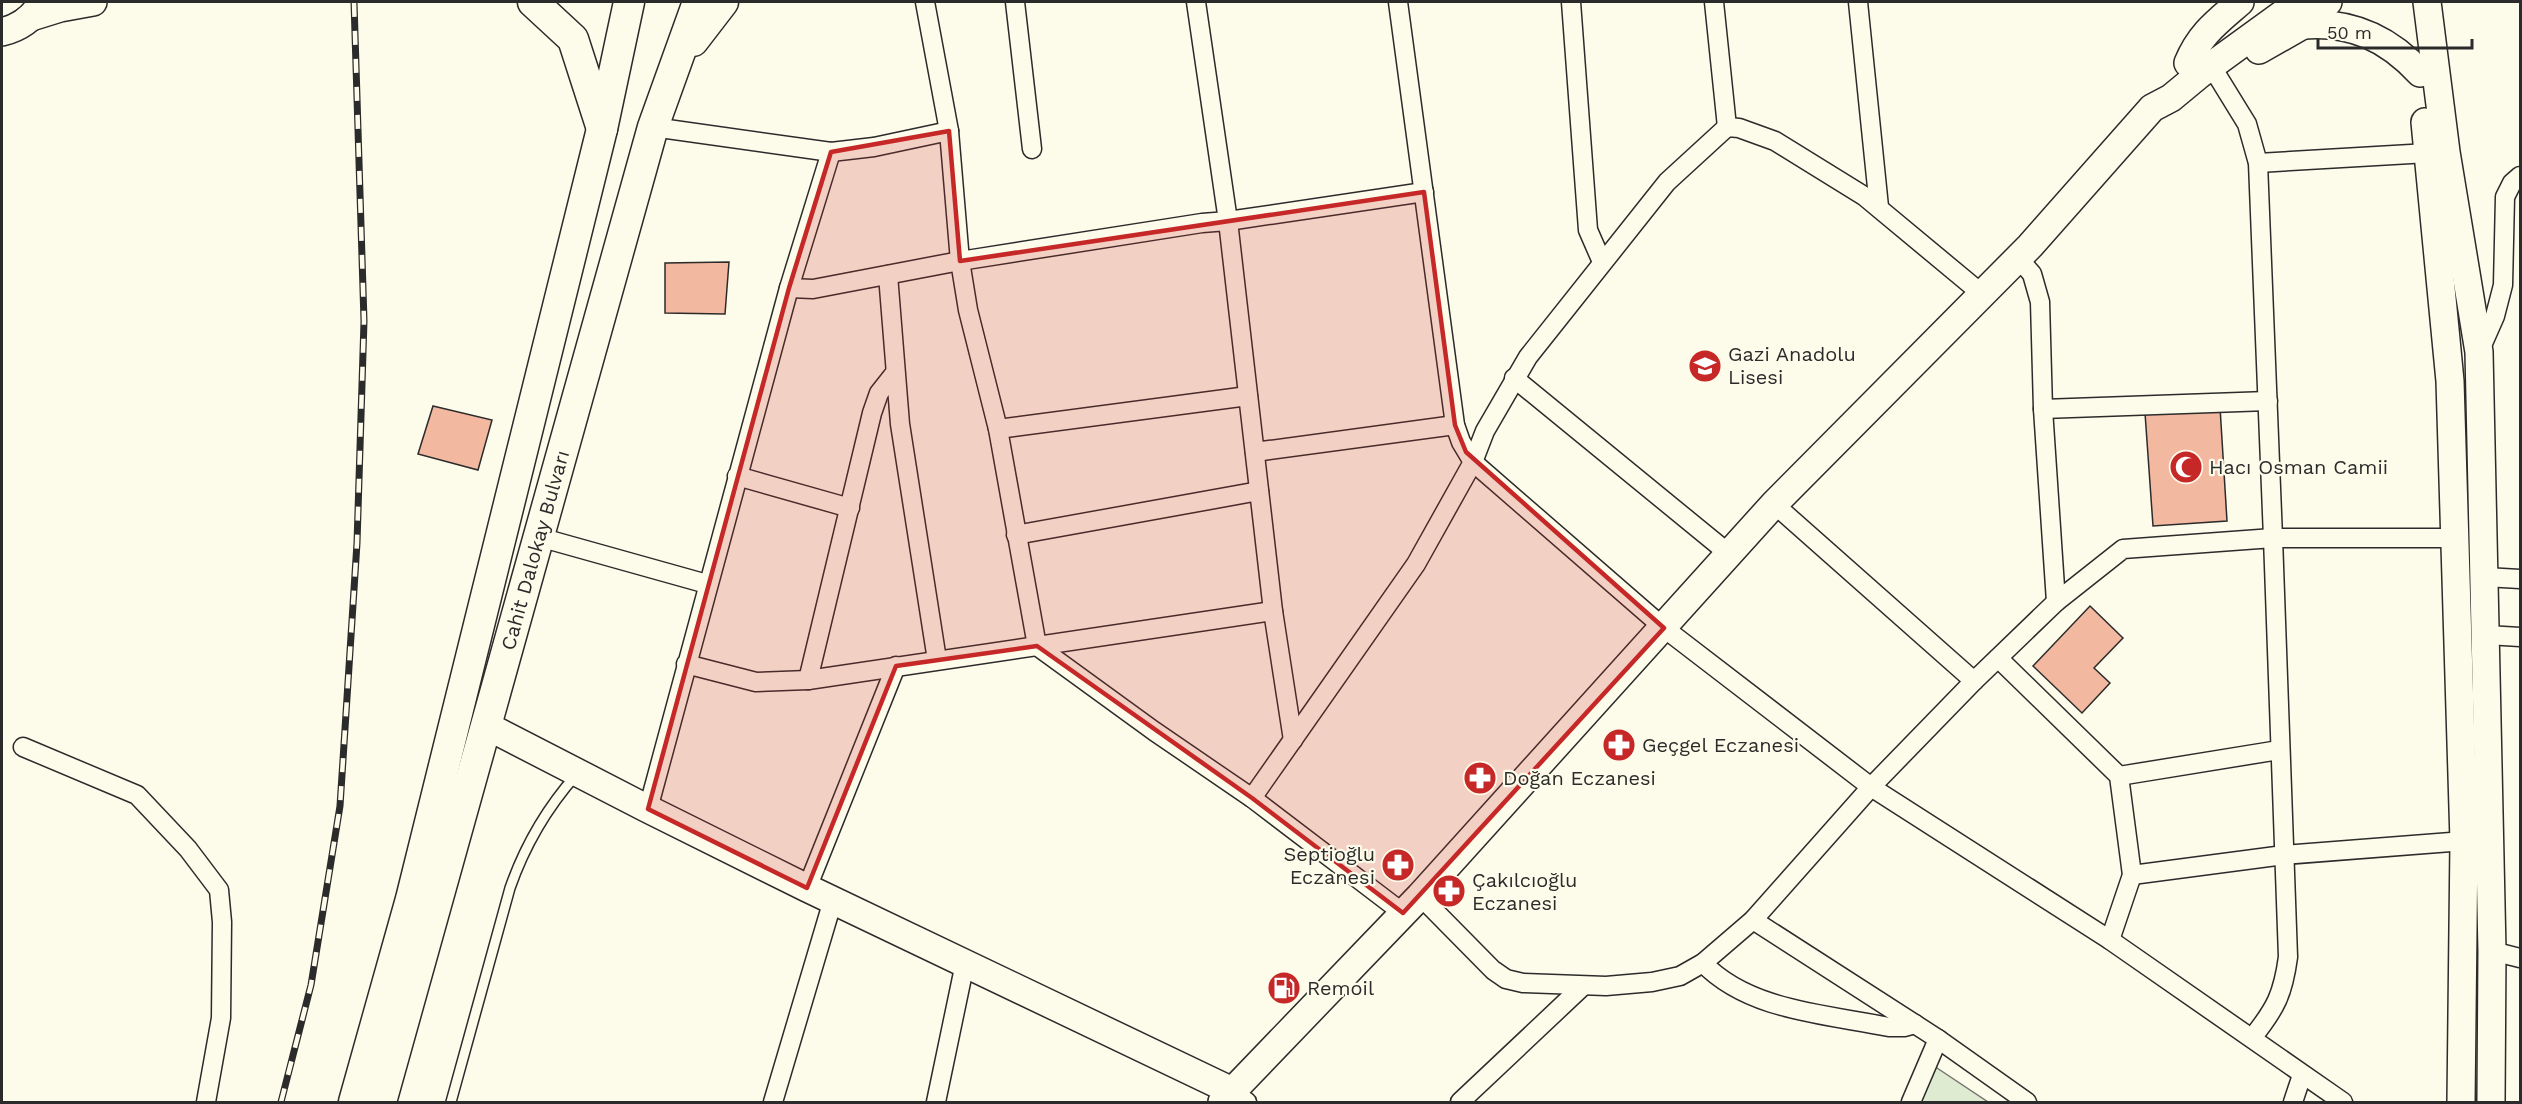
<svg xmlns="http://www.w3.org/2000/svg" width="2522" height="1104" viewBox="0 0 2522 1104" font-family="'Work Sans',sans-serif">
	<rect width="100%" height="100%" fill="#fdfbea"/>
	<polygon fill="#deebd1" stroke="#74746e" stroke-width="1.5" points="1934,1066 1988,1102 1918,1102"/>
	<g fill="#f2b8a0" stroke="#2b2b2b" stroke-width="1.5">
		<polygon points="729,262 725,314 665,313 665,263"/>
		<polygon points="433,406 492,420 478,470 418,454"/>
		<polygon points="2220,407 2227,521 2153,526 2145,413"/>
		<polygon points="2090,606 2123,638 2094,668 2110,683 2082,713 2033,666"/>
	</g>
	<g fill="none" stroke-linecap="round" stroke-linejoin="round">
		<defs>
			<path id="lane" d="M451 1102 510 888C525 845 546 809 576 775"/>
			<g id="street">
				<polyline points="925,2 949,131 960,261 968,310 998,429 1037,646 1154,731 1252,798 1403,913"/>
				<polyline points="1015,2 1032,149"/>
				<polyline points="1196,2 1228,221 1273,611 1293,740"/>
				<polyline points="1398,2 1455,425 1461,442 1473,462 1664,628 1871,787 2110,940 2343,1102"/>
				<polyline points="1571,2 1588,230 1602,262"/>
				<polyline points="1714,2 1727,127"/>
				<polyline points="1858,2 1879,207"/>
				<polyline points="2215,72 2247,124 2258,163 2273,538 2455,538"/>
				<polyline points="653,127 831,152 874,147 949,131"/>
				<polyline points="2258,163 2428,153"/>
				<polyline points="2018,258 2032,274 2040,302 2043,409 2056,602"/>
				<polyline points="888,275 900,424 937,660"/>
				<polyline points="789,288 813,289 960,261 1202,223 1228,221 1424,192"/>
				<polyline points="2480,350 2495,316 2503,285 2505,197 2512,183 2520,176"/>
				<polyline points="1514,378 1728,553"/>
				<polyline points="2043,409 2268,401"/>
				<polyline points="998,429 1248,396"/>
				<polyline points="1255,452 1455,425"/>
				<polyline points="737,476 850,508"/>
				<polyline points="1774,504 1974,681"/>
				<polyline points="1016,535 1259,491"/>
				<polyline points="539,537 707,584"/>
				<polyline points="2485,577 2520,579"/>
				<polyline points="2487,635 2520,637"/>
				<polyline points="1998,658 2119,776 2132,875 2110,940"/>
				<polyline points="686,664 756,682 808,680 1273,611"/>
				<polyline points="808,680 872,413 879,393 894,374"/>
				<polyline points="23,747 137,795 188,849 219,890 222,922 221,1018 206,1102"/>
				<polyline points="2119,776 2279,750"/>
				<polyline points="1252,798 1416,564 1473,462 1485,431 1528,357 1667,182 1727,127 1739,128 1775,141 1864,196 1982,294"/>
				<polyline points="648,809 789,288 831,152"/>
				<polyline points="2132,875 2284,855 2464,841"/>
				<polyline points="807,888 896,666"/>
				<path d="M1420 896 1493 970 1506 979 1523 983 1606 986 1652 982 1680 976 1703 963 1753 920 1871 787 1974 681 2056 602 2123 549 2273 538 2288 957C2283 994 2276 1008 2252 1038"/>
				<polyline points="1753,920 1938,1039 2027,1102"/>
				<polyline points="2492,951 2520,958"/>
				<path d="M1703 963C1749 1011 1826 1014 1889 1027H1904L1915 1024"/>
				<polyline points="1232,1091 1247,1102"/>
				<polyline points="773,1102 833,900"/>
				<polyline points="936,1102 965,963"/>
				<polyline points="1460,1102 1583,986"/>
				<polyline points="1911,1102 1938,1039"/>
				<polyline points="2293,1102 2302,1075"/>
			</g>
			<g id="secondary">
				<polyline points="2427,2 2446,152 2479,352 2492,951 2491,1102"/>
				<polyline points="31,17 60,8 93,2"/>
				<path d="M2303 25C2351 21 2388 38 2420 73"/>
				<path d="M2 32C18 28 32 19 41 4"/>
				<polyline points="2259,50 2303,25 2328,2"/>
				<path d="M2188 63C2200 34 2217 22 2240 2"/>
				<polyline points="2425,122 2450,381 2464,841 2461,1102"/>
				<polyline points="487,726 648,809 807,888 1232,1091"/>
				<polyline points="1222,1102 1420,896 1774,504 2030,246 2152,108 2171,98 2200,74 2299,2"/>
			</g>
			<g id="primary">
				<polyline points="533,2 573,39 602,129"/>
				<polyline points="693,41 723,2"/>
				<polyline points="354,1102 411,899 602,129 629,2"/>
				<path id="s1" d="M381 1102 653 127 698 2"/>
			</g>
		</defs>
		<use href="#lane" stroke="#2b2b2b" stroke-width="12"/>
		<use href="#street" stroke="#2b2b2b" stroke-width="21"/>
		<use href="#secondary" stroke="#2b2b2b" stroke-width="30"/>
		<use href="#primary" stroke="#2b2b2b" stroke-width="33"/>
		<use href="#lane" stroke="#fdfbea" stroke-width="9"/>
		<use href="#street" stroke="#fdfbea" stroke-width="18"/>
		<use href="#secondary" stroke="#fdfbea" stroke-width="27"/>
		<use href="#primary" stroke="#fdfbea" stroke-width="30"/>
		<defs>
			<polyline id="rail" points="281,1102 311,985 340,806 357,543 364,321 354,2"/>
		</defs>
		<use href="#rail" stroke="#2b2b2b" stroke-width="7"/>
		<use href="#rail" stroke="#fdfbea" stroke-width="4.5" stroke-dasharray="14" stroke-linecap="butt"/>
	</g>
	<path fill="#c62828" fill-opacity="0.2" stroke="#c62828" stroke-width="4.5" stroke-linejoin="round" d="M949 131 960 261 1424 192 1455 425 1466 452 1664 628 1403 913 1252 798 1037 646 896 666 807 888 648 809 789 288 831 152Z"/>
	<defs>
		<symbol id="school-disc" viewBox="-11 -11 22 22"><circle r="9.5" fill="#c62828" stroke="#fdfbea"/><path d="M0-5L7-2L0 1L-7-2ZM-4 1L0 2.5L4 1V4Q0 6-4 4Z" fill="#fff"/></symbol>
		<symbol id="mosque-disc" viewBox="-11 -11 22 22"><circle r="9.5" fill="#c62828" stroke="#fdfbea"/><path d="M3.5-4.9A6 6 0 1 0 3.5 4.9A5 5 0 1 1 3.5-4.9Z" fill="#fff"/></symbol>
		<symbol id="pharmacy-disc" viewBox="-11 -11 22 22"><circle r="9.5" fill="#c62828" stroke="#fdfbea"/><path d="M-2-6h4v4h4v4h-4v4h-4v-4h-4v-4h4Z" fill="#fff"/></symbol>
		<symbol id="fuel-disc" viewBox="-11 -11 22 22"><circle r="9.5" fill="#c62828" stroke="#fdfbea"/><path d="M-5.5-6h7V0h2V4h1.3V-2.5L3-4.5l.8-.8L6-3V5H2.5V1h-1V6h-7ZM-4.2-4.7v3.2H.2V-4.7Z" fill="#fff"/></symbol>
	</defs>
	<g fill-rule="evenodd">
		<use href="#school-disc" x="1686" y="347" width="38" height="38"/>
		<use href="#mosque-disc" x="2167" y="448" width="38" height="38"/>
		<use href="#pharmacy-disc" x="1600" y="726" width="38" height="38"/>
		<use href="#pharmacy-disc" x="1461" y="759" width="38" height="38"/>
		<use href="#pharmacy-disc" x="1379" y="846" width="38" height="38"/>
		<use href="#pharmacy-disc" x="1430" y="872" width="38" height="38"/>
		<use href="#fuel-disc" x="1265" y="969" width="38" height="38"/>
	</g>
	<g text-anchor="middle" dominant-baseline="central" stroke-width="4.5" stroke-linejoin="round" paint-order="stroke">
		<g font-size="20" fill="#2b2b2b" stroke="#fdfbea" text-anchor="start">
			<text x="1728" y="354">Gazi Anadolu<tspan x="1728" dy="23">Lisesi</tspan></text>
			<text x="2209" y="467">Hacı Osman Camii</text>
			<text x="1642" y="745">Geçgel Eczanesi</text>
			<text x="1503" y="778">Doğan Eczanesi</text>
			<text x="1375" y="854" text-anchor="end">Septioğlu<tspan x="1375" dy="23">Eczanesi</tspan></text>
			<text x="1472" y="880">Çakılcıoğlu<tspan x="1472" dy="23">Eczanesi</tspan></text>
			<text x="1307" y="988">Remoil</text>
		</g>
		<g font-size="20" fill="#2b2b2b" stroke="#fdfbea">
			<text stroke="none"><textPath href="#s1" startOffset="573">Cahit Dalokay Bulvarı</textPath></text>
		</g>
	</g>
	<rect width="2522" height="1104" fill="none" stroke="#2b2b2b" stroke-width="6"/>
	<path d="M2318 39v9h154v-9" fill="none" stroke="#2b2b2b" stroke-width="3"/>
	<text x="2327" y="39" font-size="18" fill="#2b2b2b" stroke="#fdfbea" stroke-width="4.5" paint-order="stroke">50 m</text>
</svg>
